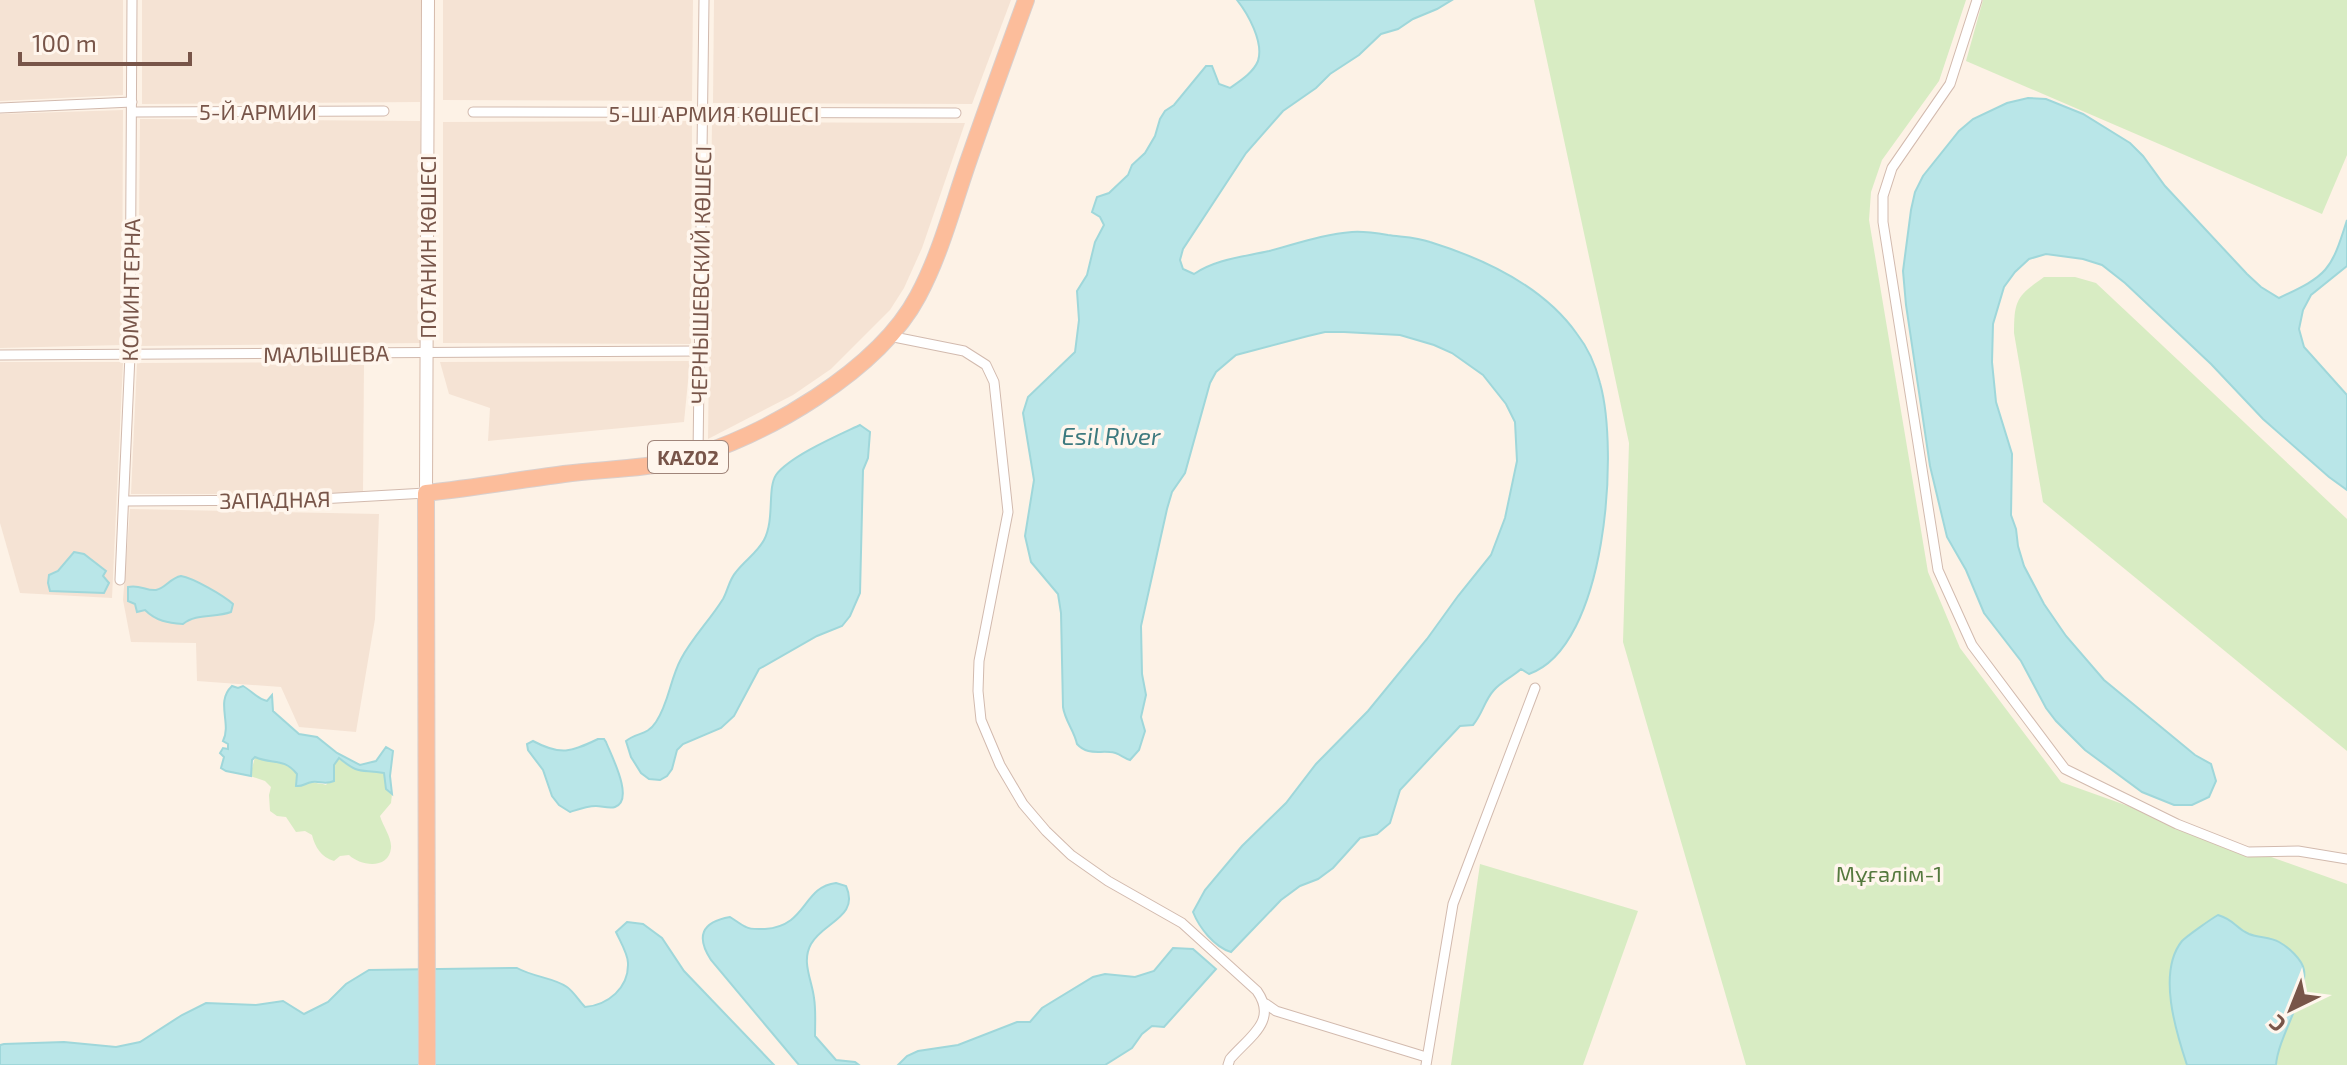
<svg xmlns="http://www.w3.org/2000/svg" width="2347" height="1065" viewBox="0 0 2347 1065" font-family="'Exo 2',sans-serif">
	<rect width="100%" height="100%" fill="#fdf2e6"/>
	<g fill="#f5e3d4">
		<polygon points="0,0 123,0 123,95 0,101"/>
		<polygon points="142,0 421,0 420,102 142,104"/>
		<polygon points="443,0 693,0 692,101 443,100"/>
		<polygon points="714,0 1011,0 972,104 713,103"/>
		<polygon points="123,110 122,345 0,348 0,114"/>
		<polygon points="140,119 420,121 421,343 138,346"/>
		<polygon points="692,121 691,344 443,343 443,122"/>
		<polygon points="712,122 965,123 922,248 904,288 890,310 831,369 793,395 708,439"/>
		<polygon points="690,361 684,422 488,441 490,408 449,394 440,362"/>
		<polygon points="0,362 123,362 112,598 20,593 0,523"/>
		<polygon points="364,362 363,494 131,494 137,363"/>
		<polygon points="130,509 379,514 375,619 356,732 299,727 281,687 197,681 196,643 131,642 123,600"/>
	</g>
	<g fill="#d8ecc3">
		<polygon points="1534,0 1966,0 1939,81 1882,160 1871,192 1869,220 1928,572 1960,648 2061,782 2347,884 2347,1065 1746,1065 1623,642 1629,443"/>
		<polygon points="1983,0 2347,0 2347,155 2322,214 1966,61"/>
		<path d="M2044 277H2075L2096 283 2347 519V751L2043 502 2014 333C2014 300 2017 296 2044 277Z"/>
		<path d="M255 757C266 762 278 759 287 764 294 768 298 777 307 781 312 783 320 783 326 785L335 773 334 765 338 758C356 773 362 770 384 773L386 789 392 794 391 803 380 816C383 826 392 838 391 848 389 870 360 866 349 855L340 856 334 861C321 857 315 847 312 835L305 831 296 832 286 817 277 816 270 811 269 795 271 787 265 781 250 776Z"/>
		<polygon points="1480,864 1638,911 1583,1065 1451,1065"/>
	</g>
	<g fill="#b9e6e8" stroke="#9fd7da" stroke-width="2">
		<path d="M1237 0H1452L1437 9 1413 19 1398 29 1381 34 1359 55 1330 74 1316 88 1283 111 1246 153 1183 249 1180 260 1183 269 1194 274C1216 259 1243 257 1269 251 1296 244 1324 234 1352 232 1364 231 1376 233 1388 235 1402 237 1417 237 1430 242 1485 259 1543 286 1577 334 1588 348 1596 367 1600 383 1619 450 1607 647 1529 674L1521 669C1512 677 1501 682 1494 690 1484 701 1483 713 1473 725L1460 726 1400 790 1390 823 1377 834 1360 838 1333 868 1318 879 1300 886 1281 900 1231 952C1214 947 1199 927 1193 912L1205 890 1242 846 1286 803 1316 764 1368 711 1427 639 1458 596 1491 555 1505 518 1517 461 1515 422 1506 404 1483 375 1452 353 1434 345 1400 335 1344 332H1325L1308 336 1236 355 1216 372 1210 383 1185 473 1172 492 1167 509 1141 626 1142 674 1146 695 1141 717 1145 731 1139 750 1130 760C1123 758 1118 752 1110 752 1097 751 1087 755 1077 744 1074 730 1065 721 1063 707L1061 613 1058 594 1031 562 1025 536 1034 480 1023 413 1028 397 1075 352 1079 320 1077 291 1087 275 1095 242 1104 225 1100 217 1092 212 1097 197 1109 193 1128 175 1132 165 1145 153 1155 136 1160 119 1165 111 1174 105 1206 66H1212L1219 84 1230 88C1240 81 1253 73 1258 61 1264 42 1248 14 1237 0Z"/>
		<path d="M2028 98 2046 99 2083 114 2130 143 2143 156 2165 186 2247 274 2261 287 2279 298C2328 275 2331 271 2347 220V266L2311 295 2303 310 2299 329 2304 347 2347 395V490L2329 477 2263 419 2211 364 2125 283 2102 265 2083 259 2046 254 2029 259 2015 272 2004 287 1993 324 1992 362 1996 402 2012 454 2011 515 2016 529 2018 546 2024 566 2044 604 2066 636 2104 680 2195 755 2211 764 2216 781 2209 797 2192 805H2174L2142 792 2085 750 2056 721 2046 708 2021 661 1984 613 1966 570 1947 537 1930 466 1906 305 1903 271 1911 210 1915 192 1923 176 1959 131 1973 119 2007 103Z"/>
		<path d="M860 425 870 432 868 458 863 470 860 593 850 616 842 626 817 636 759 669 734 716 721 728 683 744 677 750 672 769 667 776 660 780 649 779 641 773 631 757 626 741C637 732 647 736 656 722 669 703 670 679 681 659 692 638 710 620 723 599 728 590 729 580 736 572 745 560 757 553 764 540 775 519 767 489 776 475 790 456 839 435 860 425Z"/>
		<polygon points="74,552 84,554 106,571 103,576 109,583 104,593 50,591 48,583 49,575 58,571"/>
		<path d="M181 576C193 578 223 595 233 604L231 612C215 618 196 613 183 624 168 623 156 621 145 610L137 612 135 604 128 601V587C139 584 146 591 156 590 166 588 170 578 181 576Z"/>
		<path d="M232 686 238 688 243 686C252 691 257 699 267 701L272 695 273 711 299 734 317 737 337 753 360 765 376 761 386 747 393 751 390 776 392 794 386 789 384 773C359 769 360 775 339 758L334 765V781C325 785 321 781 312 782 305 783 303 787 296 786L297 774C283 757 273 765 255 757L252 760 251 776 226 771 221 768 224 757 220 753 223 748 228 749V744L223 741C232 723 215 702 232 686Z"/>
		<path d="M598 739H604L606 742C611 755 635 800 615 807 609 809 602 806 596 806 587 806 579 809 570 812L559 805 552 796 543 770 528 750 527 744 533 741C561 756 571 752 598 739Z"/>
		<path d="M836 883 846 886C860 917 823 922 811 944 801 962 812 980 814 998 816 1010 815 1023 815 1036L836 1060 855 1062 859 1065H799L711 960C696 937 701 922 730 917 735 920 741 925 746 927 751 930 759 929 765 929 808 926 802 887 836 883Z"/>
		<path d="M2218 915C2235 920 2235 928 2249 934 2259 938 2270 937 2279 942 2288 947 2302 959 2304 970 2308 993 2278 1037 2276 1065H2187C2176 1032 2157 972 2182 941 2187 936 2211 919 2218 915Z"/>
		<path d="M627 922 643 924 662 938 684 971 774 1065H0V1045L4 1044 64 1042 116 1047 140 1042 182 1015 206 1003 256 1005 283 1001 304 1014 328 1002 346 984 369 970 517 968C533 977 555 978 567 987 574 992 579 1001 585 1007 608 1005 629 988 628 963 628 954 620 941 616 932Z"/>
		<polygon points="1173,948 1193,949 1216,969 1164,1027 1152,1026 1142,1034 1132,1048 1105,1065 898,1065 907,1056 918,1051 958,1045 1017,1022 1030,1022 1042,1008 1093,977 1105,974 1135,977 1154,971"/>
	</g>
	<g fill="none" stroke-linecap="round" stroke-linejoin="round">
		<defs>
			<g id="minor">
				<polyline points="1977,0 1950,84 1892,168 1883,196 1883,222 1938,570 1972,645 2065,769 2177,824 2248,852 2298,851 2347,859"/>
				<polyline points="0,108 132,102"/>
				<polyline points="132,112 384,111"/>
				<polyline points="473,112 956,113"/>
				<path d="M889 336 964 351 986 365 994 382 1008 512 979 661 978 691 981 720 1000 765 1023 804 1046 831 1071 855 1108 881 1182 923 1257 991C1278 1021 1250 1036 1230 1059L1228 1065"/>
				<polyline points="0,355 700,351"/>
				<polyline points="698,454 704,0"/>
				<polyline points="124,501 302,500 426,493"/>
				<polyline points="120,580 130,355 132,0"/>
				<polyline points="1266,1004 1276,1011 1426,1057"/>
				<polyline points="1426,1065 1453,904 1535,688"/>
			</g>
			<polyline id="secondary" points="426,493 428,0"/>
			<path id="trunk" d="M427 1065 426 493C472 488 518 480 564 474 604 469 645 469 684 459 763 438 879 370 918 296 940 255 952 209 967 165 986 110 1006 55 1026 0"/>
		</defs>
		<use href="#minor" stroke="#d2baae" stroke-width="11"/>
		<use href="#secondary" stroke="#d5baab" stroke-width="14"/>
		<use href="#trunk" stroke="#d9cfcc" stroke-width="18"/>
		<use href="#minor" stroke="#fff" stroke-width="9"/>
		<use href="#secondary" stroke="#fff" stroke-width="12"/>
		<use href="#trunk" stroke="#fcbd9b" stroke-width="16"/>
	</g>
	<g text-anchor="middle" dominant-baseline="central" stroke-width="7" stroke-linejoin="round" paint-order="stroke">
		<rect fill="#fff6ed" stroke="#a0857a" stroke-width="2" x="648" y="441" width="80" height="32" rx="6"/>
		<g font-size="20" font-weight="bold" fill="#785549">
			<text x="688" y="457">KAZ02</text>
		</g>
		<g font-size="22" fill="#785549" stroke="#fff6ed">
			<text x="258" y="111">5-Й АРМИИ</text>
			<text x="714" y="113">5-ШІ АРМИЯ КӨШЕСІ</text>
			<text transform="translate(427 247) rotate(-90)">ПОТАНИН КӨШЕСІ</text>
			<text transform="translate(700 275) rotate(-89)">ЧЕРНЫШЕВСКИЙ КӨШЕСІ</text>
			<text transform="translate(130 290) rotate(-89)">КОМИНТЕРНА</text>
			<text transform="translate(326 353) rotate(-1)">МАЛЫШЕВА</text>
			<text transform="translate(275 499) rotate(-1)">ЗАПАДНАЯ</text>
		</g>
		<g font-size="22" fill="#55793e" stroke="#fff6ed">
			<text x="1889" y="873">Мұғалім-1</text>
		</g>
		<g font-size="24" font-style="italic" fill="#3c797e" stroke="#fff6ed">
			<text x="1111" y="435">Esil River</text>
		</g>
	</g>
	<g transform="translate(2291 1009) rotate(223)" stroke="#fff6ed" stroke-width="6" paint-order="stroke">
	<path d="M0-6L14 30L0 20L-14 30Z" fill="#785549"/>
	<text y="-12" font-size="22" font-weight="bold" text-anchor="middle" fill="#785549">С</text>
	</g>
	<path d="M20 52v12h170v-12" fill="none" stroke="#785549" stroke-width="4"/>
	<text x="32" y="52" font-size="24" fill="#785549" stroke="#fff6ed" stroke-width="6" paint-order="stroke">100 m</text>
</svg>
